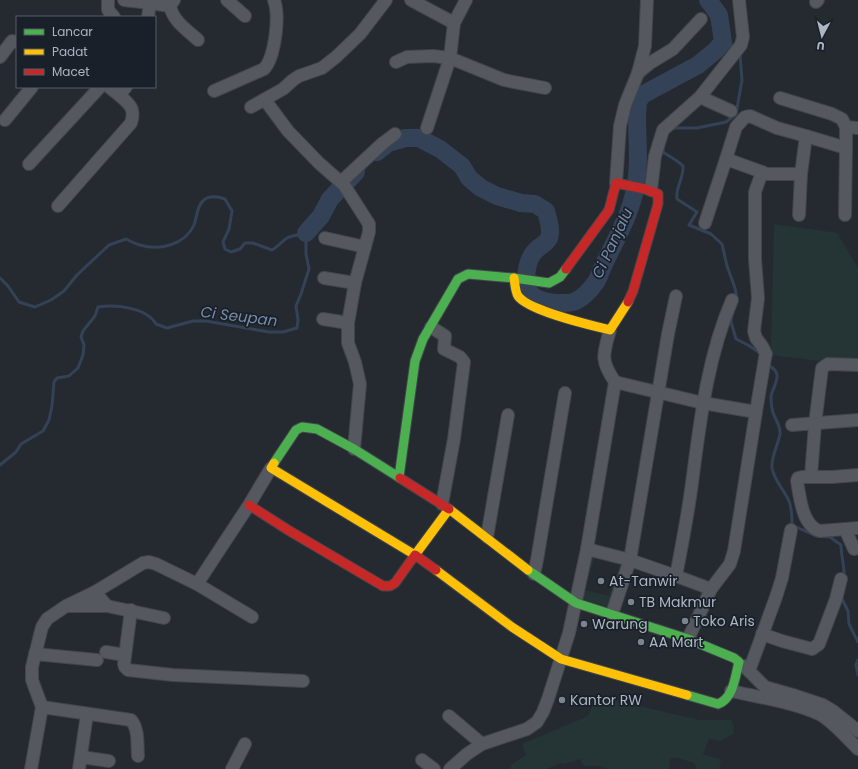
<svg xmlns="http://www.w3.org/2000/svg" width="858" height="769" viewBox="0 0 858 769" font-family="Poppins,sans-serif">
	<rect width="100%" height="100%" fill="#252a30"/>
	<g fill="#253536">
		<polygon points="774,224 837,233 858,268 858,361 821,361 771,355"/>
		<polygon points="591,554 595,555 585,590 609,596 621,562 624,563 610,607 579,598"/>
		<polygon points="597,696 699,720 731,720 734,726 733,734 720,741 709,739 703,754 721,760 719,769 697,769 694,763 678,758 670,758 669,769 609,769 600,766 584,766 580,759 564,764 560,763 547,769 510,769 512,764 526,755 522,744 588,716"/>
	</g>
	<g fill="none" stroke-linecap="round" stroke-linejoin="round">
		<g stroke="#344257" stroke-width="3">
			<polyline points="723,42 735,47"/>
			<polyline points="672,128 697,128 726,122 736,114 742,80 740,54"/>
			<path d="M663 146V152C670 157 677 160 683 166 684 178 675 188 677 199L697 212 689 225 711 234 722 244 727 266 735 288 737 299"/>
			<path d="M0 278 8 286 19 302 35 307 51 300 64 291 77 275 109 245 126 239C130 241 135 244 140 245 159 251 185 245 194 225 197 217 197 205 204 200 210 195 219 197 225 199L232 211 229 229 223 242 225 249 231 252 240 249 245 243H253L272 250C278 247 282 241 287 238 293 235 300 235 306 233V254L309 269 301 294 296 306 298 320 297 328 283 332H269L206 321H193L167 328 156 324C147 308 116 304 98 307L95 316 83 331 81 337 84 345 83 355 78 368 69 376 57 378 54 382 52 406 49 420 43 431 21 444 16 452 0 465"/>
			<polyline points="732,314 731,322 736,339 748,345 760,353"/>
			<path d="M767 365C785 372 774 384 771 396 771 399 771 405 772 408 773 418 781 424 780 434 778 445 771 457 772 468 774 480 784 490 789 501 791 506 792 519 792 525L816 536 830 537 841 545C841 556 845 567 844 578"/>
			<polyline points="841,597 848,611 849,624 858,642"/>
			<polyline points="858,660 856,665 858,675"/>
		</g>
		<g stroke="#344257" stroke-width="18">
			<path d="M377 152 388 143 405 138H419L440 149 462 166 469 178 481 188 497 196 521 203 535 204 546 211C548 219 552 230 549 238 546 244 540 246 536 250 526 260 524 279 529 291 532 299 547 302 555 303 562 303 570 304 576 301 584 297 591 289 596 282 600 276 602 267 606 260 619 233 635 206 637 175 640 151 635 126 638 102L642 95 698 65 716 50 723 42 719 15 708 0"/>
			<polyline points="306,233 321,216 330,199 356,172"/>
		</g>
		<defs>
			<g id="street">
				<polyline points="108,0 108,10 114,17"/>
				<polyline points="124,0 150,3 153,0"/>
				<polyline points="227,0 245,16"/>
				<polyline points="411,0 454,23"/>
				<polyline points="816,2 818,0"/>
				<path d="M170 6C173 21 187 30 198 40"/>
				<polyline points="148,17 150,3 170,6 174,0"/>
				<polyline points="0,57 12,41 17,42"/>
				<polyline points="396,62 407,57 433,56 450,58 504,80 545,88"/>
				<polyline points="638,73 650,63 673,49 701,19"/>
				<polyline points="109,87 119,95 126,87"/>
				<path d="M214 91 264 69C275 57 280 16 274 0"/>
				<polyline points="700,97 731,111"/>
				<polyline points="780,98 832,114 842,119 846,127"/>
				<polyline points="265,100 288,131 319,163 344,185 369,224 369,232 355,283 348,323 348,343 355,362 360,384 354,449"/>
				<polyline points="251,107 283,89 293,80 299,76 322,68 336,57 360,34 386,0"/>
				<polyline points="5,120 32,87"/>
				<polyline points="427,128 450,58 454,23 466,0"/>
				<polyline points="806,136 846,148 845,215"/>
				<polyline points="846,148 846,127 858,128"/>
				<polyline points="726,159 736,127 745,117 750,116 777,128 806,136 801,174"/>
				<polyline points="29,164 100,87"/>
				<polyline points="341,182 383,143 395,134"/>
				<polyline points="616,183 620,126 625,105 638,73 645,46 647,0"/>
				<polyline points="651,190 655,156 663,130 700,97 741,45 743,37 739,0"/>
				<path d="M58 206 131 123C136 108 129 104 119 95"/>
				<polyline points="705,223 726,159 762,172"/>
				<polyline points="325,238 365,247"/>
				<polyline points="324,278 355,283"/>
				<polyline points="323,319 348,323"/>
				<polyline points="431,327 445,336 444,349 460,357 464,362 454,439 442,504"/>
				<path d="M610 330C603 355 600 360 615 382"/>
				<polyline points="792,425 858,420"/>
				<path d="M858 475 832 477H802L798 478 797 481C800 497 802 526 820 531L858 528"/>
				<polyline points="811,476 815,424 822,368 828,364 858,365"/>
				<polyline points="845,529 854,549"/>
				<polyline points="487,537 508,415"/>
				<polyline points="587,549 615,382 703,403 756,412"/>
				<polyline points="534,574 537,560 565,393"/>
				<polyline points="676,576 711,589"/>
				<polyline points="197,584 252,617"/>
				<polyline points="95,592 107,606 164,618"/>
				<polyline points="69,606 107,606"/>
				<polyline points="131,610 124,664 125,667 128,670 173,675 303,681"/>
				<polyline points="612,614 630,560 668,334 676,296"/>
				<polyline points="762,634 782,641 812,649 819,644 836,599 841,579"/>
				<polyline points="688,639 711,589 730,564 734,551 756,412 765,358 766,354 762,346 756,338 754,331 758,298 755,259 755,192 762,172 767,174 801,174 799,215"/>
				<polyline points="106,652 125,655"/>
				<polyline points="35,654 97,660"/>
				<polyline points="744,666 765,687 793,695 823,705 833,711 858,731"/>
				<polyline points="749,671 776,597 782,578 791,530"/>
				<path d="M731 691C758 697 797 703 821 715 833 722 848 739 858 749"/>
				<polyline points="42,707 32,680 32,667 42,627 47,619 66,606 95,592 143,563 149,562 156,564 197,584 249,505 271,468"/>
				<polyline points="449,716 482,744"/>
				<polyline points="81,757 109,761"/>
				<polyline points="422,760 434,769"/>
				<path d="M31 769 42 707 131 720C139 729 137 744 138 756"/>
				<polyline points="79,769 87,714"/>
				<polyline points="232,769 245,744"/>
				<path d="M450 769 467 754 482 744 527 729 537 722 543 712 548 699 569 633 587 549 630 560 676 576C682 545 688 514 692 483 700 422 707 358 732 300"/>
			</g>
			<g id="fast">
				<polyline points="274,463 296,430 302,427 317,429 354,449 400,478"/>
				<polyline points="399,477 415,361 423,339 458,279 468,274 514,278 549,283 560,277 566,269"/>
				<path d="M528 570 576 603 688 639 734 658 739 662C735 676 734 698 718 704L687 695"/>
			</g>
			<g id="slow">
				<path d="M514 278C515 283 515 291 518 296 529 311 590 325 610 330L628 302"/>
				<polyline points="274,463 271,468 415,555 449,509 528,570"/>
				<polyline points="436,570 512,627 561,659 687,695"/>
			</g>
			<g id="jam">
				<polyline points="566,269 609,210 616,183 645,189 658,194 658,204 633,291 628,302"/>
				<polyline points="400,478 449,509"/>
				<polyline points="249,505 288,530 383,586 390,586 395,583 415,555 436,570"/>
			</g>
		</defs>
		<use href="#street" stroke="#42464b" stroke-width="14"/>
		<use href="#fast" stroke="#42464b" stroke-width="11"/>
		<use href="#slow" stroke="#42464b" stroke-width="11"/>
		<use href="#jam" stroke="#42464b" stroke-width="11"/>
		<use href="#street" stroke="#55585e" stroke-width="12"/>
		<use href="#fast" stroke="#4caf50" stroke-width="9"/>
		<use href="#slow" stroke="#ffc107" stroke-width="9"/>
		<use href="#jam" stroke="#c62828" stroke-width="9"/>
	</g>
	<g fill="#7e848f" stroke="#192029" stroke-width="1.5">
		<circle cx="601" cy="581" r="4"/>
		<circle cx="631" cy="602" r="4"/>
		<circle cx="685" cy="621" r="4"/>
		<circle cx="584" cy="624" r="4"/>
		<circle cx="641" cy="642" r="4"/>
		<circle cx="562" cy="700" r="4"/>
	</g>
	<g text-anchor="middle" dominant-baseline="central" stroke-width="3.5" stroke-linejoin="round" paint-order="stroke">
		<g font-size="14" fill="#aeb5c2" stroke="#192029" text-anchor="start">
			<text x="609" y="581">At-Tanwir</text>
			<text x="639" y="602">TB Makmur</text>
			<text x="693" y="621">Toko Aris</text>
			<text x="592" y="624">Warung</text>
			<text x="649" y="642">AA Mart</text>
			<text x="570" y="700">Kantor RW</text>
		</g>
		<g font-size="15" font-style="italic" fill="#788ca9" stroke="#192029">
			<text transform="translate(612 243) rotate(-65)">Ci Panjalu</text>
			<text transform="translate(239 316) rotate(7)">Ci Seupan</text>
		</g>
	</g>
	<rect x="16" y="16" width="140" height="72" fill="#192029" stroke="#555c66"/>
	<rect x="24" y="29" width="20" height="6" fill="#4caf50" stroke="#555c66"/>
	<text x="52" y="36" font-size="12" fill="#aeb5c2">Lancar</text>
	<rect x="24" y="49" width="20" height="6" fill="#ffc107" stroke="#555c66"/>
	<text x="52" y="56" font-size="12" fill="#aeb5c2">Padat</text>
	<rect x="24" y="69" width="20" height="6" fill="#c62828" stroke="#555c66"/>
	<text x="52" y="76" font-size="12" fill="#aeb5c2">Macet</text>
	<g transform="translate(822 36) rotate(187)" stroke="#192029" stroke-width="3" paint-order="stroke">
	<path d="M0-3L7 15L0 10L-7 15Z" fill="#aeb5c2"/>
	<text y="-6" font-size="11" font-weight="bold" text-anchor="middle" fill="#aeb5c2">U</text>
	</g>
</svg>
